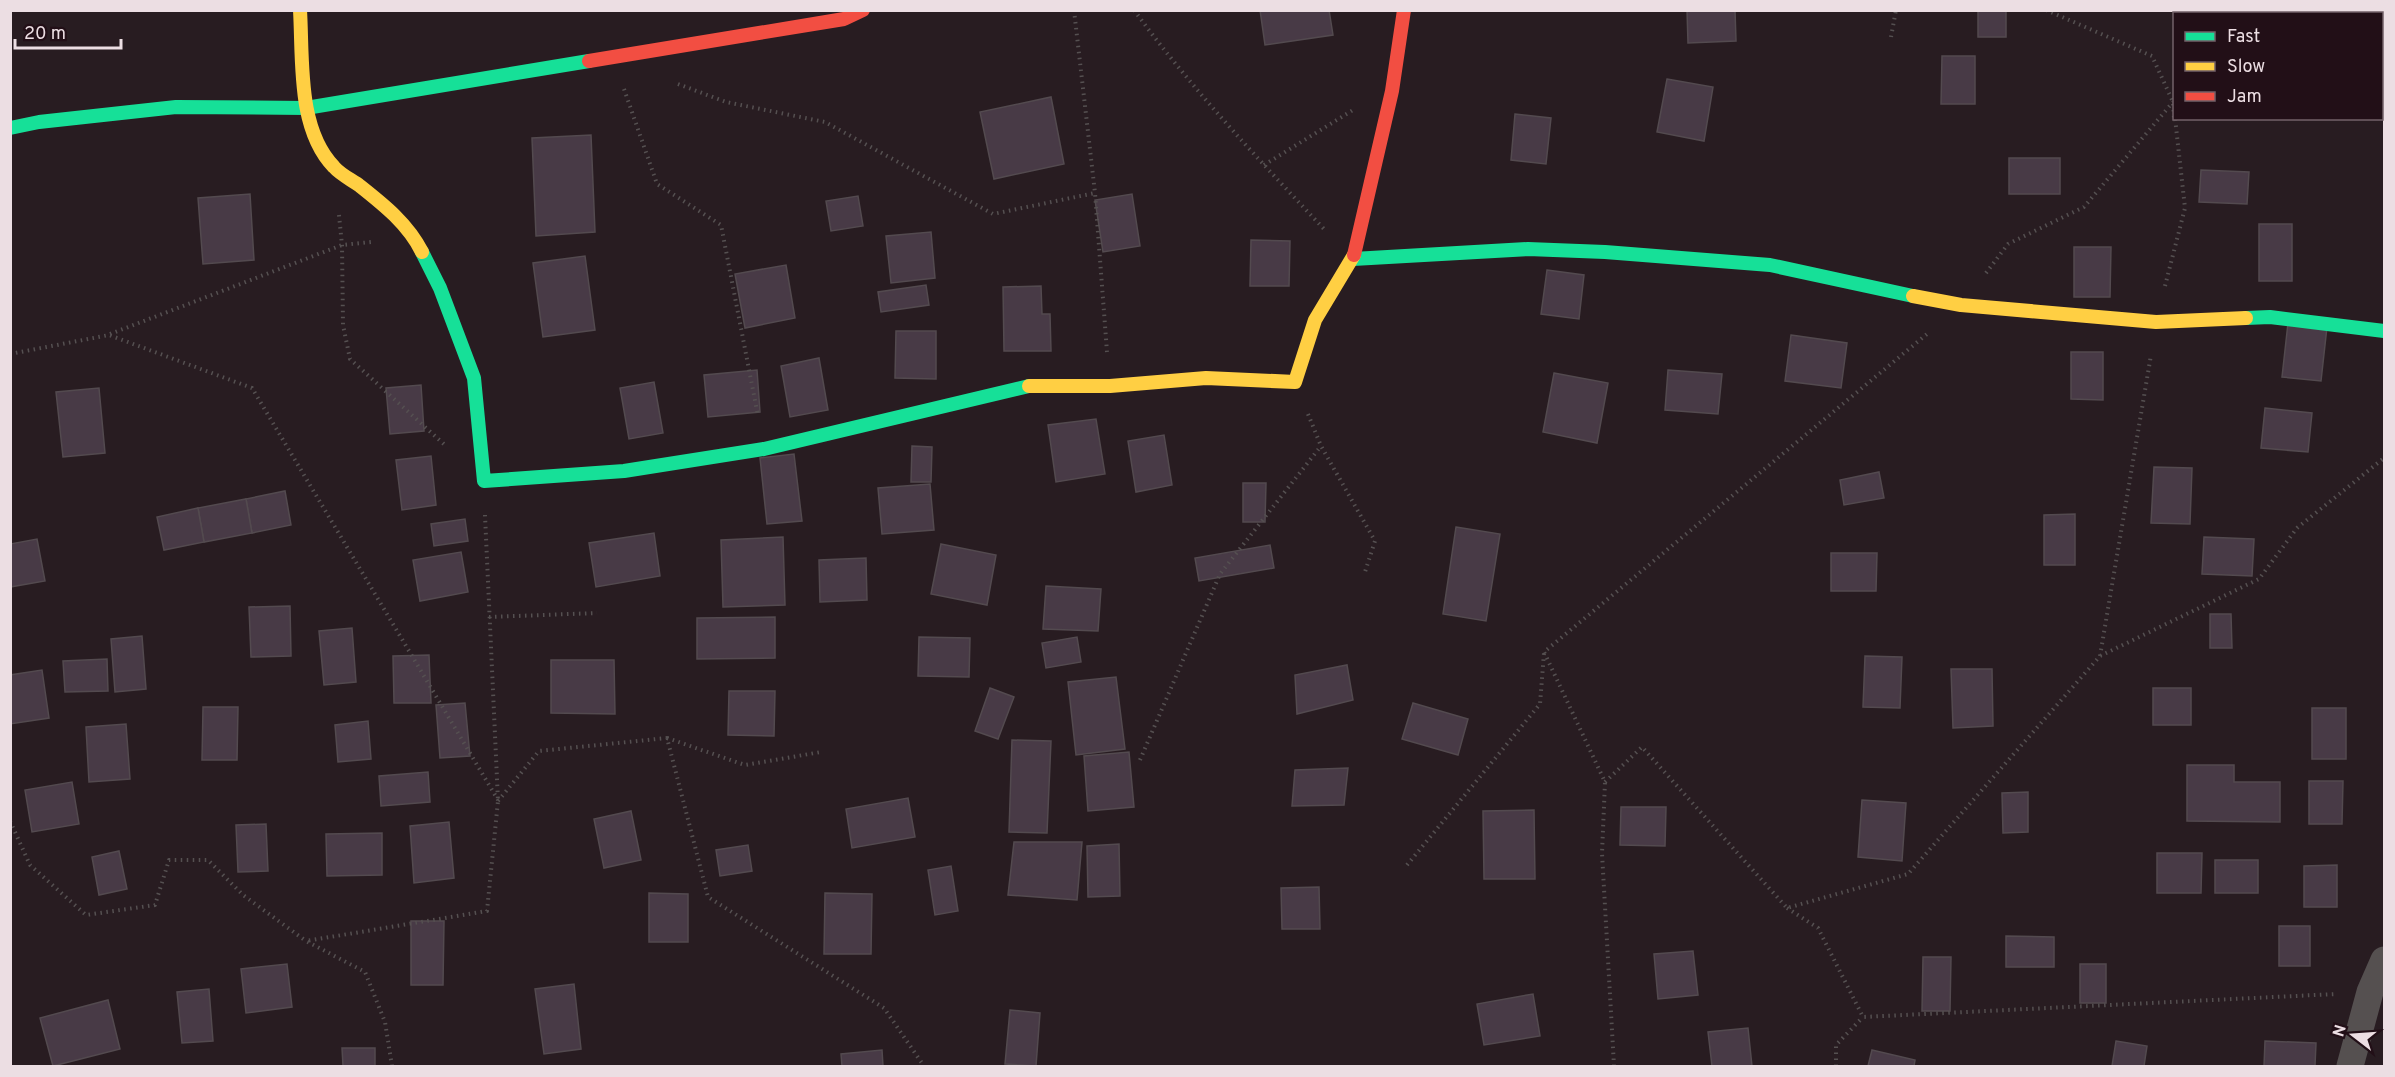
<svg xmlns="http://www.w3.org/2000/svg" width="2395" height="1077" viewBox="0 0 2395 1077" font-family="Overpass,sans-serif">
	<rect width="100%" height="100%" fill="#281c21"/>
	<g fill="#483a46" stroke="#534a4f" stroke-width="1.5">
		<polygon points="1260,10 1329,10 1333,35 1265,45"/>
		<polygon points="1687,10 1735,10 1736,41 1688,43"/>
		<rect x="1978" y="10" width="28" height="27"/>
		<rect x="2219" y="10" width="31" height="4"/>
		<polygon points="2311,10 2346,10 2346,14 2310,14"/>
		<polygon points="1942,56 1975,56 1975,104 1941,104"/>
		<polygon points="1667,79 1713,87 1704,141 1657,132"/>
		<polygon points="1051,97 1064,164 994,179 980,112"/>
		<polygon points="1515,114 1551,118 1546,164 1511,160"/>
		<polygon points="591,135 595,232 536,236 532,138"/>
		<rect x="2009" y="158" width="51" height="36"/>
		<polygon points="2201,170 2249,172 2247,204 2199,202"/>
		<polygon points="250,194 254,260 203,264 198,198"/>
		<polygon points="1132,194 1140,246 1103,252 1095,200"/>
		<polygon points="858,196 863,226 831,231 826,201"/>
		<rect x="2259" y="224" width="33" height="57"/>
		<polygon points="931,232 935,278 891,283 886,236"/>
		<polygon points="1251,240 1290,241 1289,286 1250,286"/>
		<polygon points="2074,247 2111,247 2110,297 2074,297"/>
		<polygon points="585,256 595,330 543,337 533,263"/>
		<polygon points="786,265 795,318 745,328 735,274"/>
		<polygon points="1547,270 1584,275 1579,319 1541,314"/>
		<polygon points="926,285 929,305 881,312 878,292"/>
		<polygon points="1041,286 1042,314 1050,314 1051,351 1004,351 1003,287"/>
		<polygon points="2288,323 2327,327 2321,381 2282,377"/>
		<polygon points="896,331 936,331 936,379 895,378"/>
		<polygon points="1791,335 1847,343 1841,388 1785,381"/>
		<polygon points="2071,352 2103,352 2103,400 2071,399"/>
		<polygon points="819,358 828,410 790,417 781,366"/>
		<polygon points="757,370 760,412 708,417 704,375"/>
		<polygon points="1668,370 1722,374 1718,414 1665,410"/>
		<polygon points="1554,373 1608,383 1597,443 1543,432"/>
		<polygon points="654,382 663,433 629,439 620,388"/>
		<polygon points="421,385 424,431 390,434 386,388"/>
		<polygon points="99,388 105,453 63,457 56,392"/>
		<polygon points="2265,408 2312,413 2308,452 2261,448"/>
		<polygon points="1096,419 1105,474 1056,482 1048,425"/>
		<polygon points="1164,435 1172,485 1136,492 1128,441"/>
		<polygon points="912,446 932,447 931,482 911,482"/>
		<polygon points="794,454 802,521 767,524 760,458"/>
		<polygon points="431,456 436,505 402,510 396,460"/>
		<polygon points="2154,467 2192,468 2190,524 2151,523"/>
		<polygon points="1879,472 1884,498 1844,505 1840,480"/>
		<polygon points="1243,483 1266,483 1265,522 1243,522"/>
		<polygon points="930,484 934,530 882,534 878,488"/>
		<polygon points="285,491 291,525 252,533 246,499"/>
		<polygon points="246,499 252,533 204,542 198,508"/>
		<polygon points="198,508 204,542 164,550 157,517"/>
		<polygon points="2075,514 2075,565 2044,565 2044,515"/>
		<polygon points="465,519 468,541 434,546 431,524"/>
		<polygon points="1456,527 1500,534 1486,621 1443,614"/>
		<polygon points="654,533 660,576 596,587 589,543"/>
		<polygon points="783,537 785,605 723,607 721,540"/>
		<polygon points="2204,537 2254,539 2252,576 2202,574"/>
		<polygon points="37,539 45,581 10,587 10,544"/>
		<polygon points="941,544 996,555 987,605 931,594"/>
		<polygon points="1270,545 1274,568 1199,581 1195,558"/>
		<polygon points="461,552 468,592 420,601 413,560"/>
		<polygon points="1831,553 1877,553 1876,591 1831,591"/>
		<polygon points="866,558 867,600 820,602 819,560"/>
		<polygon points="1046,586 1101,589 1098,631 1043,629"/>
		<polygon points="290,606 291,656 251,657 249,607"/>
		<polygon points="2210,614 2231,614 2232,648 2210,648"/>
		<polygon points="775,617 775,658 697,659 697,618"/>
		<polygon points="352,628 356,682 324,685 319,631"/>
		<polygon points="142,636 146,689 115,692 111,639"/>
		<polygon points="919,637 970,638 969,677 918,676"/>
		<polygon points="1077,637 1081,662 1046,668 1042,643"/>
		<polygon points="429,655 431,703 394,703 393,656"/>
		<polygon points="1865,656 1902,657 1900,708 1863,707"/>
		<polygon points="107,659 108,691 65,692 63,661"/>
		<polygon points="551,660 614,660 615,714 551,713"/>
		<polygon points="1347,665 1353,700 1297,714 1295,675"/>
		<polygon points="1951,669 1992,669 1993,726 1953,728"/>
		<polygon points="42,670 49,718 10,724 10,675"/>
		<polygon points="1116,677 1125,749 1076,755 1068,682"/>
		<polygon points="990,688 1014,697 998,739 975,731"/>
		<rect x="2153" y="688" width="38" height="37"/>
		<polygon points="729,691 775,691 774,736 728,735"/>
		<polygon points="465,703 470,756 440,758 436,705"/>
		<polygon points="1413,703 1468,719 1458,755 1402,739"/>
		<polygon points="203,707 238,707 237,760 202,760"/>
		<rect x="2312" y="708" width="34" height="51"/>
		<polygon points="368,721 371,759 338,762 335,725"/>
		<polygon points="126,724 130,779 89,782 86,727"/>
		<polygon points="1012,740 1051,741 1047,833 1009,832"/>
		<polygon points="1129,752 1134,807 1088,811 1084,756"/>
		<polygon points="2187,765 2234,765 2234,782 2280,782 2280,822 2187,821"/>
		<polygon points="1348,768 1344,805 1292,806 1295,770"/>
		<polygon points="428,772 430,802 381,806 379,776"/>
		<polygon points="2309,781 2343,781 2342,824 2309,824"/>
		<polygon points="72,782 79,824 32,832 25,790"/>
		<polygon points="2028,792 2028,832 2003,833 2002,793"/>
		<polygon points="908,798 915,837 852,848 846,809"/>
		<polygon points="1862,800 1906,803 1902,861 1858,857"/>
		<polygon points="1621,807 1666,807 1665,846 1620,845"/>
		<polygon points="1534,810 1535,879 1484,879 1483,811"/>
		<polygon points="631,811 641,860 604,868 594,819"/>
		<polygon points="449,822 454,878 414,883 410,826"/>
		<polygon points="266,824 268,871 238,872 236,825"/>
		<polygon points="382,833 382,875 327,876 326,834"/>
		<polygon points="1014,842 1082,842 1077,900 1008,895"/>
		<polygon points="1119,844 1120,896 1088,897 1087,846"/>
		<polygon points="748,845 752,871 720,876 716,850"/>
		<polygon points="119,851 127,889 99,895 92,857"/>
		<polygon points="2157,853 2202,853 2201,893 2157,893"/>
		<rect x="2215" y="860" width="43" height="33"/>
		<polygon points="2337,865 2337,907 2304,907 2304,866"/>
		<polygon points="951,866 958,911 935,915 928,870"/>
		<polygon points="1319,887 1320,929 1282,929 1281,888"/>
		<polygon points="649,893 688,894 688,942 649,942"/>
		<polygon points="825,893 872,894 871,954 824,954"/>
		<polygon points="411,921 444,921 443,985 411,985"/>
		<rect x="2279" y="926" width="31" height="40"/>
		<polygon points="2006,936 2054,937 2054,967 2006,967"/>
		<polygon points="1693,951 1698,995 1658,999 1654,954"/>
		<polygon points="1923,957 1951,957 1950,1011 1922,1011"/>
		<polygon points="287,964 292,1007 246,1013 241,969"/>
		<rect x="2080" y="964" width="26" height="39"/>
		<polygon points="574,984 581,1049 544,1054 535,989"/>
		<polygon points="209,989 213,1041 182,1043 177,992"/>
		<polygon points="1533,994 1540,1036 1484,1045 1477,1004"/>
		<polygon points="108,1000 120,1049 53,1066 40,1018"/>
		<polygon points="1010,1010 1040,1013 1036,1066 1005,1064"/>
		<polygon points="1748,1028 1752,1066 1712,1066 1708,1032"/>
		<polygon points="2116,1041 2147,1046 2144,1066 2112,1066"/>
		<polygon points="2265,1041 2316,1043 2315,1066 2264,1066"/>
		<polygon points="342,1048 375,1048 375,1066 343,1066"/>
		<polygon points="882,1050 883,1066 842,1066 841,1054"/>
		<polygon points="1872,1050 1915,1060 1914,1066 1868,1066"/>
	</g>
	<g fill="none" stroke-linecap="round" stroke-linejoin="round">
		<g stroke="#555051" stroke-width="4" stroke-dasharray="1.5 4.5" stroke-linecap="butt">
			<polyline points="1074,10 1095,193"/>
			<path d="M1134 10C1191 88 1258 159 1324 229"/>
			<polyline points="2046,10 2152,56 2173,102 2174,118"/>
			<polyline points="1891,37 1896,10"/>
			<polyline points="678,84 726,102 825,122 993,214 1095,193 1107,352"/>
			<polyline points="624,89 657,184 721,225 758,416"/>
			<polyline points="1264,165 1353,110"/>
			<polyline points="339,215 342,245 343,325 350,359 446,446"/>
			<polyline points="1986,273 2008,244 2084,207 2173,102"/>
			<polyline points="2165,286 2185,208 2175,118"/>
			<polyline points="110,334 342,245 371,242"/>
			<polyline points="10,354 109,335 252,388 498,800"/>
			<polyline points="1308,414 1321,446 1375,541 1365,572"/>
			<polyline points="489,617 597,613"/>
			<polyline points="2100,656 2151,355"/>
			<polyline points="667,738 745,765 821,752"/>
			<polyline points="1140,760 1220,574 1321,446"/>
			<polyline points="1605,782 1642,747 1787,908 1908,874 2100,656 2259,579 2297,528 2384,458"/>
			<polyline points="498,801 539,751 667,738 708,897 884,1008 924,1066"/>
			<polyline points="10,821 30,865 86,915 155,905 169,860 208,860 243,895 306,941"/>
			<polyline points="1407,865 1540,704 1544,653"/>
			<polyline points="1787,908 1818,928 1863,1017 2336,994"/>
			<polyline points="392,1066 385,1022 365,972 306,941 487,911 498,801 485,515"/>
			<polyline points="1614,1066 1602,853 1605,782 1544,652 1927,334"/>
			<polyline points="1836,1066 1836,1045 1863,1017"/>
		</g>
		<polyline stroke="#555050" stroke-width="27" points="2350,1066 2370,992 2384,960"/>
		<g stroke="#16e098" stroke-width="14">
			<polyline points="10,128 39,122 176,107 306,108 589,61"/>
			<polyline points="422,252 440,288 474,378 484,481 624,471 764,449 1029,386"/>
			<polyline points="1353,259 1528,249 1605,252 1770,265 1913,296"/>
			<polyline points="2246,318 2270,317 2384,331"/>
		</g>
		<g stroke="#ffcf43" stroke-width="14">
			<path d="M300 10C303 60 297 129 334 167 341 175 352 180 360 186 384 205 408 224 422 252"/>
			<polyline points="1913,296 1961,305 2156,322 2246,318"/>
			<polyline points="1029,386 1110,386 1206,378 1295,382 1315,320 1354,255"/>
		</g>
		<g stroke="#f24e42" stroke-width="14">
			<polyline points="589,61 844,19 863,10"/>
			<polyline points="1354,255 1392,91 1404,10"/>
		</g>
	</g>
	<rect width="2395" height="1077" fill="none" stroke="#ecdee3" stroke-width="24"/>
	<rect x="2173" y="12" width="210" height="108" fill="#220f17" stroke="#736269" stroke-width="1.5"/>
	<rect x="2185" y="32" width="30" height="9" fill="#16e098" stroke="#736269" stroke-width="1.5"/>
	<text x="2227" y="42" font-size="18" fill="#ecdee3">Fast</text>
	<rect x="2185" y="62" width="30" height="9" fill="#ffcf43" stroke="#736269" stroke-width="1.5"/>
	<text x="2227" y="72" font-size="18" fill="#ecdee3">Slow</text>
	<rect x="2185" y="92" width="30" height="9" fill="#f24e42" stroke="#736269" stroke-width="1.5"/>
	<text x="2227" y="102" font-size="18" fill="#ecdee3">Jam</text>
	<g transform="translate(2353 1035) rotate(287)" stroke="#220f17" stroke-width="4.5" paint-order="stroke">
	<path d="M0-4.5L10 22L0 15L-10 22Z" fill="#ecdee3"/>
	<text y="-9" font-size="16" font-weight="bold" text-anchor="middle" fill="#ecdee3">N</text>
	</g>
	<path d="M15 39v9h106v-9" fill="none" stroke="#ecdee3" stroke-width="3"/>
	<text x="24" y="39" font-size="18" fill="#ecdee3" stroke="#220f17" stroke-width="4.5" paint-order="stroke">20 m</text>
</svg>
